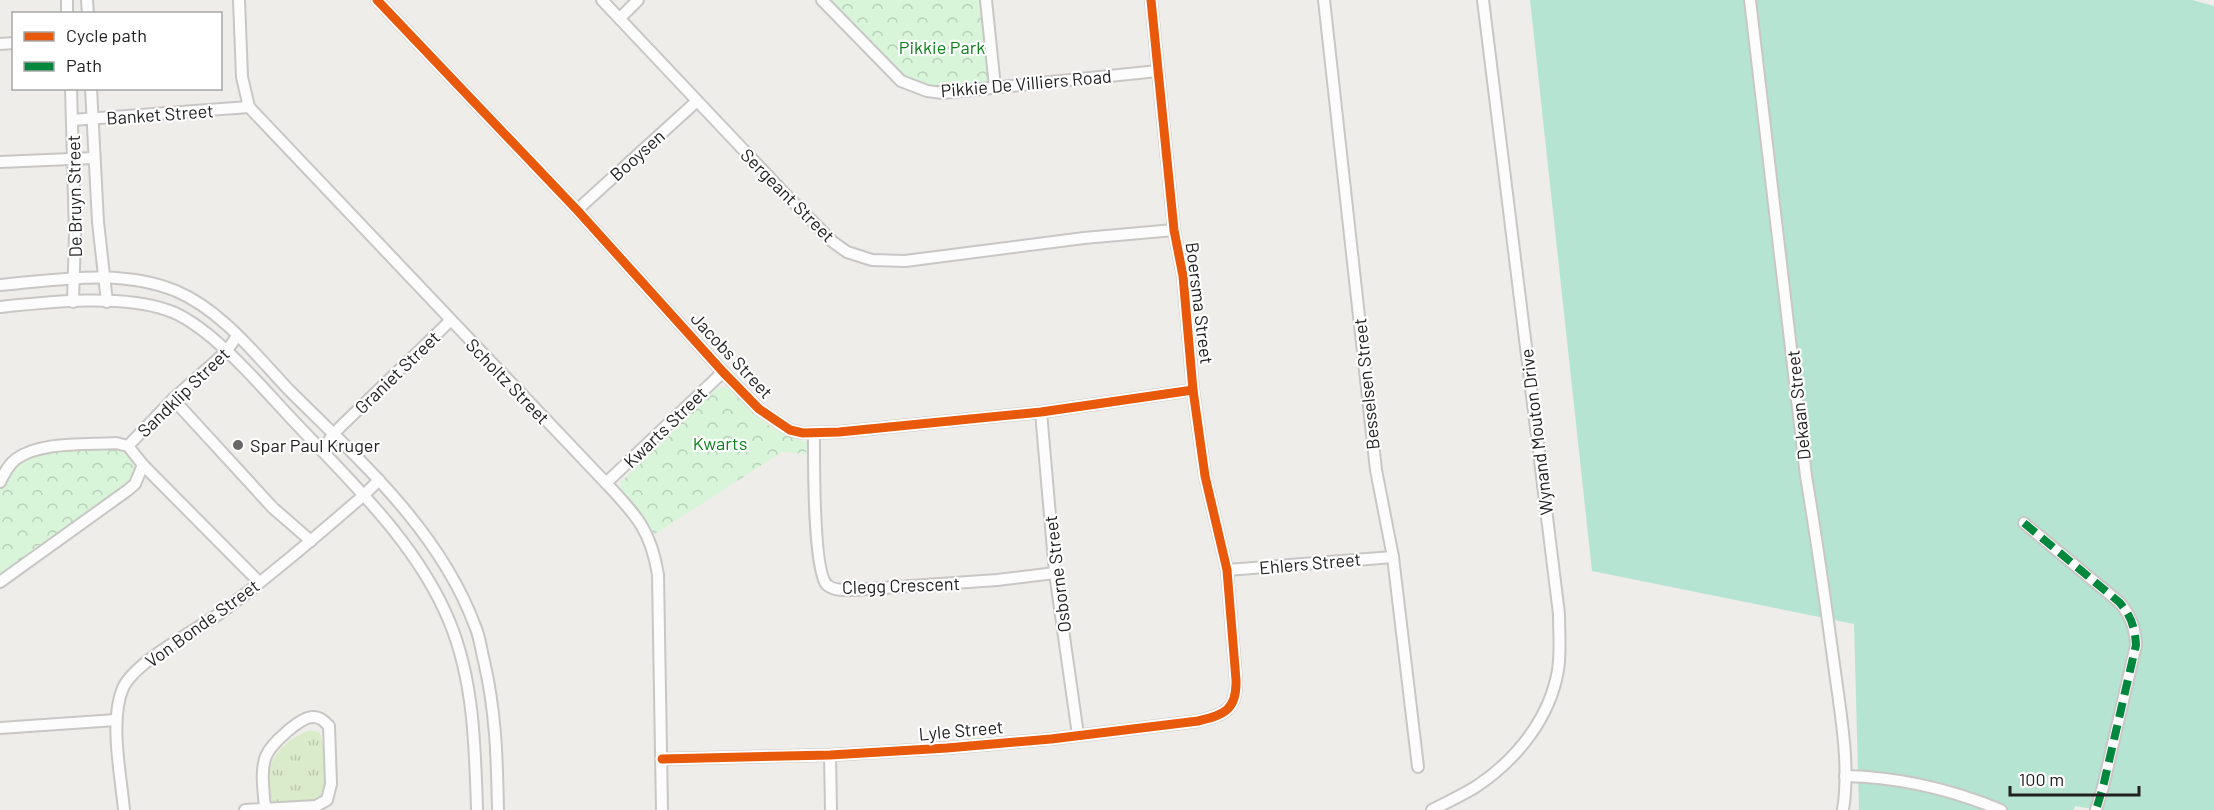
<svg xmlns="http://www.w3.org/2000/svg" width="2214" height="810" viewBox="0 0 2214 810" font-family="Barlow,sans-serif">
	<defs>
		<pattern id="grass-tufts" width="24" height="20" patternUnits="userSpaceOnUse" patternTransform="scale(1.5)"><rect width="24" height="20" fill="#daebc9"/><path d="M3 7l-1-3M5 7V3M7 7l1-3M15 17l-1-3M17 17v-4M19 17l1-3" fill="none" stroke="#bbc9ac"/></pattern>
		<pattern id="park-crowns" width="20" height="18" patternUnits="userSpaceOnUse" patternTransform="scale(1.5)"><rect width="20" height="18" fill="#d8f4d9"/><path d="M2 6a3 3 0 1 1 6 0M12 15a3 3 0 1 1 6 0" fill="none" stroke="#b9d1ba"/></pattern>
	</defs>
	<rect width="100%" height="100%" fill="#efede9"/>
	<path fill="url(#grass-tufts)" d="M310 730 320 733C326 754 329 782 318 801L301 803 273 802C259 768 277 743 310 730Z"/>
	<g fill="url(#park-crowns)">
		<polygon points="826,0 984,0 993,86 946,95 906,85"/>
		<path d="M722 387C740 389 751 413 765 423 779 433 792 437 808 443L806 454 782 452 655 534 620 489 621 482 715 390Z"/>
		<path d="M113 449C133 453 140 469 129 486L0 579V489L7 476 19 461 34 452Z"/>
	</g>
	<polygon fill="#b5e5d2" points="1530,0 2192,0 2214,6 2214,810 2099,810 2075,806 2074,810 1859,810 1854,624 1592,571"/>
	<g fill="none" stroke-linecap="round" stroke-linejoin="round">
		<defs>
			<g id="minor">
				<polyline points="67,0 67,14"/>
				<polyline points="87,0 88,14"/>
				<path d="M239 0 242 77 249 107 606 483C636 515 651 530 658 575L662 810"/>
				<polyline points="377,0 577,210 723,372 759,409 790,430 803,433 839,432 1041,412 1193,390"/>
				<polyline points="602,0 787,196 833,242 847,252 872,260 905,261 1084,238 1174,230"/>
				<polyline points="822,0 901,81 927,91 943,93 1158,71"/>
				<polyline points="986,0 995,87"/>
				<polyline points="1324,0 1376,470 1393,557 1418,767"/>
				<path d="M1750 0 1806 476C1817 541 1826 606 1835 672 1841 716 1850 766 1843 810"/>
				<polyline points="620,18 638,0"/>
				<polyline points="0,44 14,43"/>
				<polyline points="71,88 75,234 73,302"/>
				<polyline points="91,88 98,222 107,302"/>
				<polyline points="72,120 249,107"/>
				<polyline points="0,162 94,158"/>
				<polyline points="577,210 697,101"/>
				<path d="M0 285C57 280 121 268 176 291 221 310 255 354 288 389 359 460 439 529 475 626 480 637 481 650 484 661 496 713 497 758 498 810"/>
				<path d="M0 307C48 302 121 294 167 310 208 323 260 385 289 416 348 479 417 542 450 623 474 682 475 747 477 810"/>
				<polyline points="173,399 273,508 311,541"/>
				<polyline points="1041,412 1055,573 1078,735"/>
				<path d="M814 434C814 459 813 571 827 585 835 591 844 590 854 590L997 580 1055 573"/>
				<polyline points="128,446 173,399 226,352 237,336"/>
				<polyline points="322,451 334,433 450,321"/>
				<path d="M0 482C4 474 8 465 16 459 41 441 86 445 116 443L128 446 143 465 259 582"/>
				<polyline points="606,483 723,372"/>
				<path d="M2024 523 2119 602C2131 615 2135 628 2136 645L2103 787 2096 810"/>
				<polyline points="1227,570 1393,557"/>
				<polyline points="0,582 128,490 135,484 143,465"/>
				<polyline points="0,728 116,720"/>
				<polyline points="830,755 831,810"/>
				<path d="M662 759 830 755 947 748 1051 739 1198 721C1224 715 1237 710 1236 680L1227 570 1205 476 1193 390 1183 276 1174 230 1151 0"/>
				<path d="M1845 776C1900 777 1950 789 2001 810"/>
				<path d="M124 810C121 776 109 720 123 688 135 661 197 630 223 611 271 575 318 535 364 495L379 480"/>
				<path d="M245 810 316 806 327 800 331 784 329 726C324 721 320 717 313 717 300 717 271 744 266 756 260 771 264 792 265 809"/>
				<path d="M1432 810C1447 802 1463 795 1477 786 1517 759 1550 718 1558 670 1561 652 1559 633 1559 614L1483 0"/>
			</g>
		</defs>
		<use href="#minor" stroke="#c8c7c5" stroke-width="14"/>
		<use href="#minor" stroke="#fdfcfc" stroke-width="10"/>
		<path stroke="#00873e" stroke-width="8" stroke-dasharray="15 8" stroke-linecap="butt" d="M2024 523 2119 602C2131 615 2135 628 2136 645L2103 787 2096 810"/>
		<defs>
			<g id="cycleway">
				<polyline points="377,0 577,210 723,372 759,409 790,430 803,433 839,432 1041,412 1193,390"/>
				<path d="M662 759 830 755 947 748 1051 739 1198 721C1224 715 1237 710 1236 680L1227 570 1205 476 1193 390 1183 276 1174 230 1151 0"/>
			</g>
		</defs>
		<use href="#cycleway" stroke="#fff" stroke-width="13"/>
		<use href="#cycleway" stroke="#e8590c" stroke-width="9"/>
	</g>
	<circle fill="#696867" stroke="#fff" stroke-width="2" cx="238" cy="445" r="6"/>
	<g text-anchor="middle" dominant-baseline="central" stroke-width="4.5" stroke-linejoin="round" paint-order="stroke">
		<g font-size="18" fill="#0c811a" stroke="#fff">
			<text x="942" y="47">Pikkie Park</text>
			<text x="720" y="443">Kwarts</text>
		</g>
		<g font-size="18" fill="#212121" stroke="#fff">
			<text transform="translate(1026 83) rotate(-5)">Pikkie De Villiers Road</text>
			<text transform="translate(160 114) rotate(-4)">Banket Street</text>
			<text transform="translate(637 155) rotate(-42)">Booysen</text>
			<text transform="translate(788 195) rotate(45)">Sergeant Street</text>
			<text transform="translate(74 196) rotate(-91)">De Bruyn Street</text>
			<text transform="translate(1200 303) rotate(83)">Boersma Street</text>
			<text transform="translate(732 355) rotate(47)">Jacobs Street</text>
			<text transform="translate(397 372) rotate(-44)">Graniet Street</text>
			<text transform="translate(508 381) rotate(46)">Scholtz Street</text>
			<text transform="translate(1366 384) rotate(-96)">Besselsen Street</text>
			<text transform="translate(183 392) rotate(-44)">Sandklip Street</text>
			<text transform="translate(1798 405) rotate(-96)">Dekaan Street</text>
			<text transform="translate(665 427) rotate(-44)">Kwarts Street</text>
			<text transform="translate(1536 432) rotate(-97)">Wynand Mouton Drive</text>
			<text transform="translate(1310 563) rotate(-5)">Ehlers Street</text>
			<text transform="translate(1057 574) rotate(-97)">Osborne Street</text>
			<text transform="translate(901 585) rotate(-2)">Clegg Crescent</text>
			<text transform="translate(202 623) rotate(-36)">Von Bonde Street</text>
			<text transform="translate(961 730) rotate(-5)">Lyle Street</text>
		</g>
		<g font-size="18" fill="#212121" stroke="#fff" text-anchor="start">
			<text x="250" y="445">Spar Paul Kruger</text>
		</g>
	</g>
	<rect x="12" y="12" width="210" height="78" fill="#ffffff" stroke="#a6a6a6" stroke-width="1.5"/>
	<rect x="24" y="32" width="30" height="9" fill="#e8590c" stroke="#a6a6a6" stroke-width="1.5"/>
	<text x="66" y="42" font-size="18" fill="#212121">Cycle path</text>
	<rect x="24" y="62" width="30" height="9" fill="#00873e" stroke="#a6a6a6" stroke-width="1.5"/>
	<text x="66" y="72" font-size="18" fill="#212121">Path</text>
	<path d="M2010 786v9h129v-9" fill="none" stroke="#212121" stroke-width="3"/>
	<text x="2019" y="786" font-size="18" fill="#212121" stroke="#ffffff" stroke-width="4.5" paint-order="stroke">100 m</text>
</svg>
